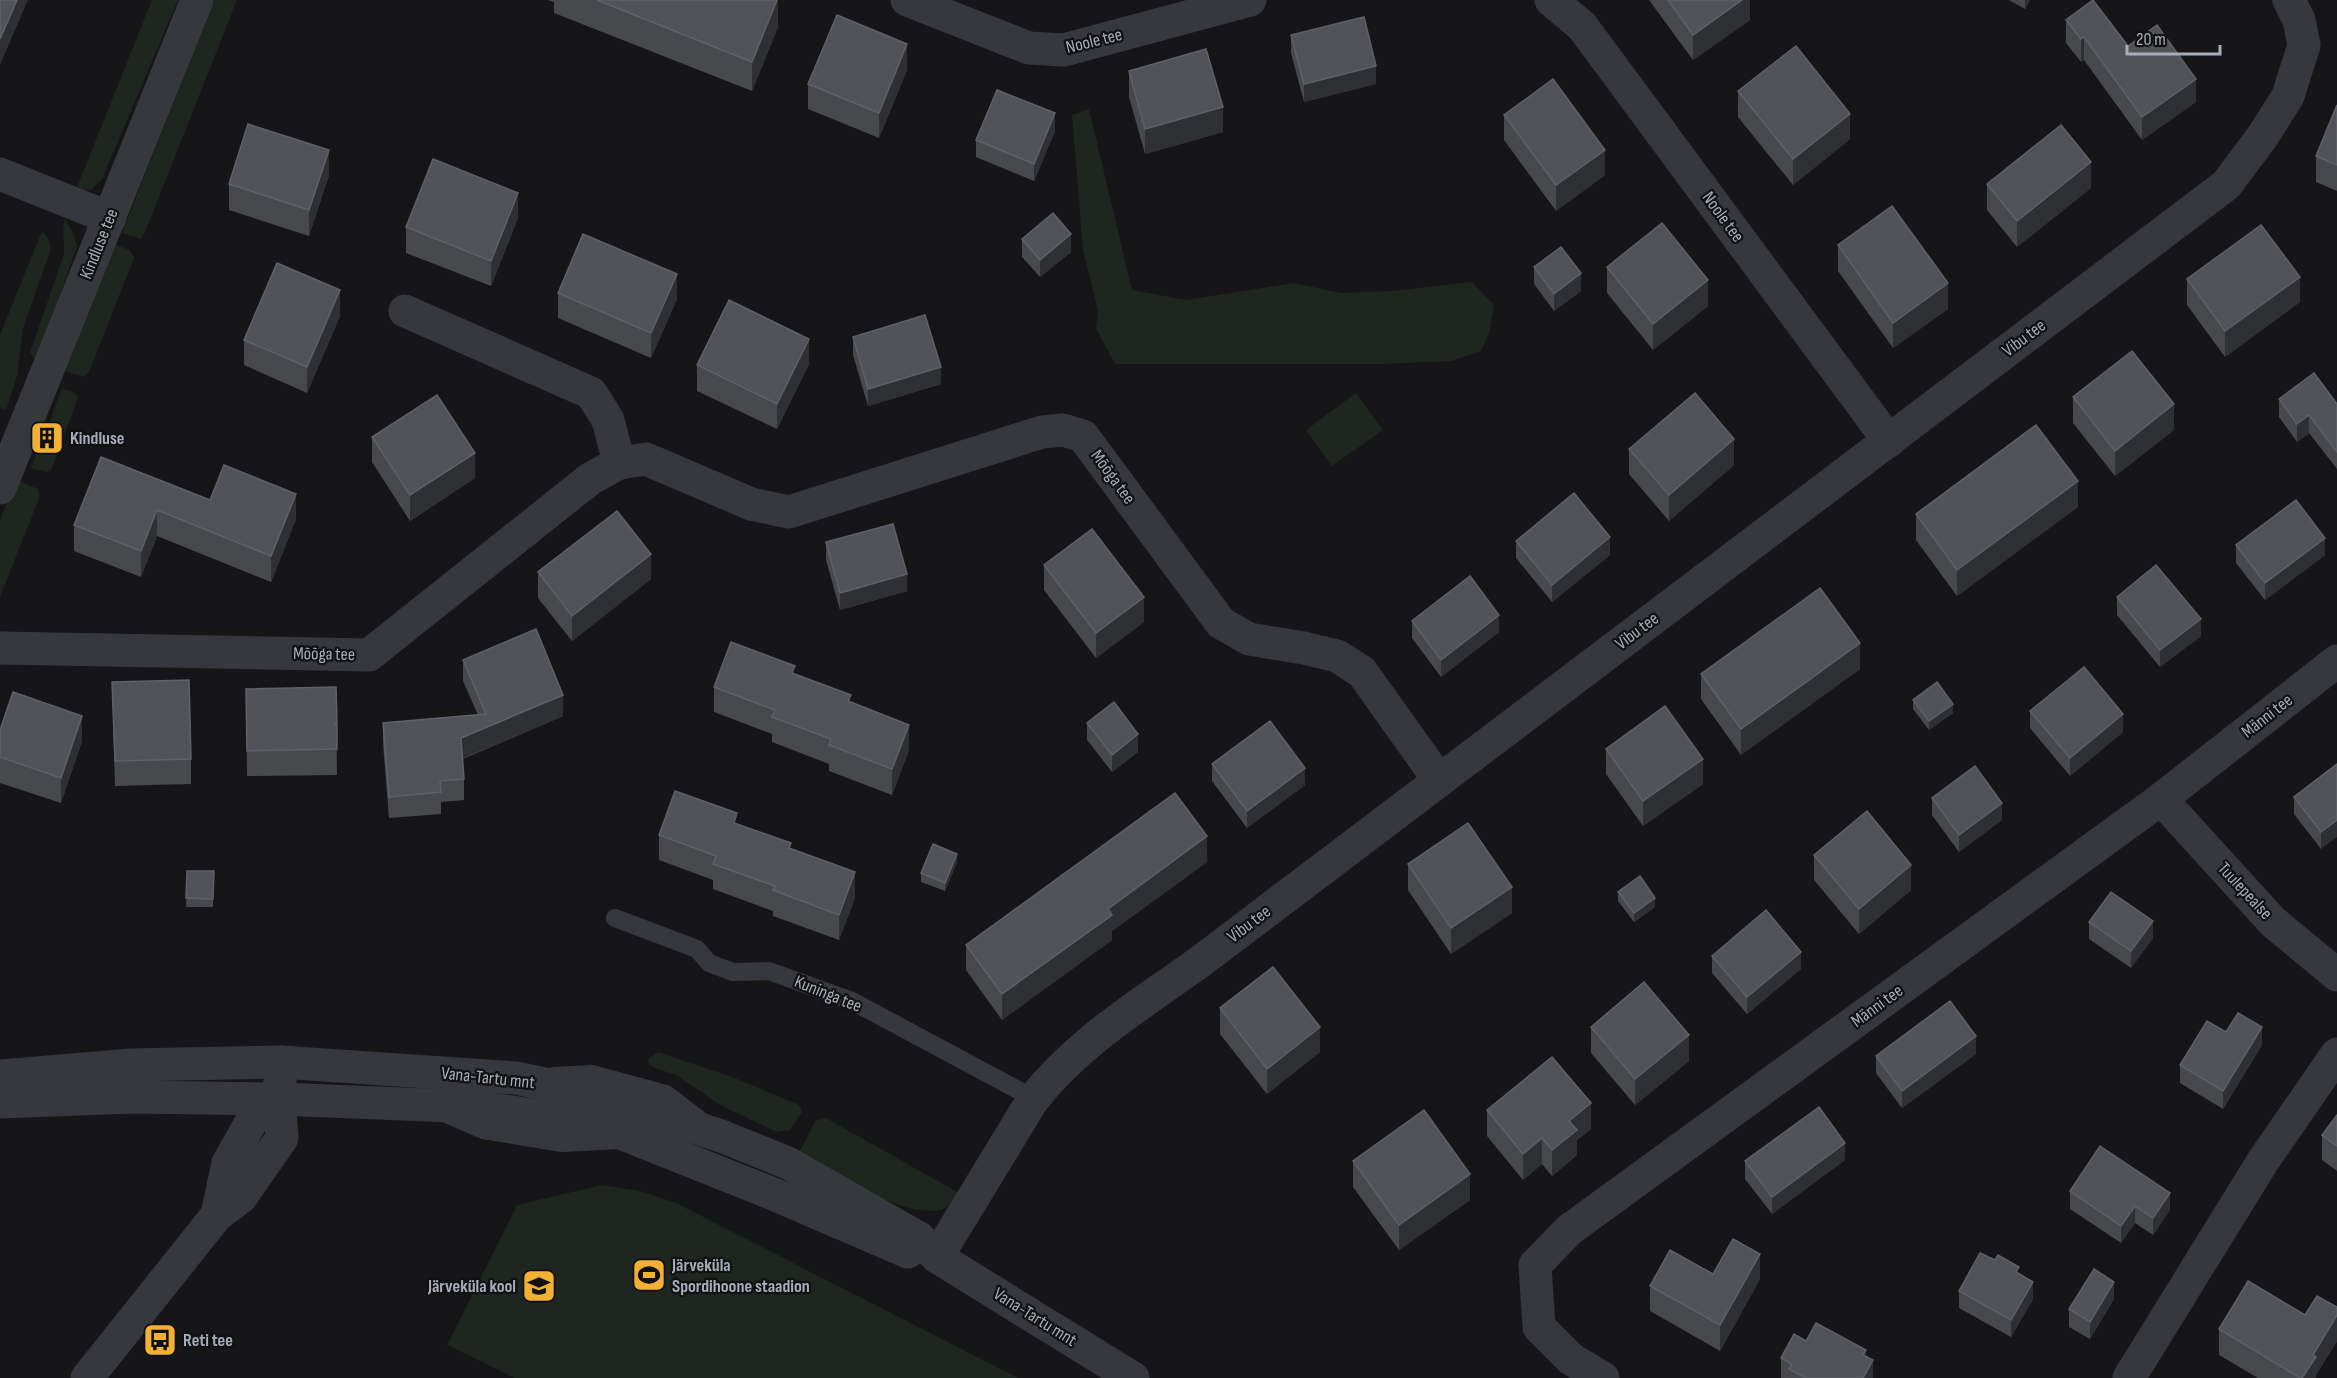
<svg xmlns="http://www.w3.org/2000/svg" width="2337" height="1378" viewBox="0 0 2337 1378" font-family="'Sofia Sans Condensed',sans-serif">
	<rect width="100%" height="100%" fill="#161618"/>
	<g fill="#1e261f">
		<polygon points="152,0 178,0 102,179 91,190 76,190"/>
		<polygon points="214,0 237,0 145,232 141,239 122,233"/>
		<polygon points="1089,109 1132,290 1186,300 1294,283 1341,293 1392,291 1472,282 1494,305 1490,330 1481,351 1451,361 1383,364 1115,364 1096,328 1098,311 1083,250 1072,115"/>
		<path d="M65 218 74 235 77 247 37 359 33 357 30 353 64 254C65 241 61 231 65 218Z"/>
		<polygon points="42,231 48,238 51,249 23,328 17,376 6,410 0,407 0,335"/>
		<polygon points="116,245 130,250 134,258 89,372 84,377 60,369"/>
		<polygon points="62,388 75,393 78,398 51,470 47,472 31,468 39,448 47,450 55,432 48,426"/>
		<polygon points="1356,393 1383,430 1332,466 1306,430"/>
		<polygon points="15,479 38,489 40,496 0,597 0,521"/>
		<polygon points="658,1052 735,1078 799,1105 802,1112 790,1130 777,1132 722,1106 676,1075 655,1068 649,1064 648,1059"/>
		<path d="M826 1118 959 1193C955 1199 950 1206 943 1209 905 1221 834 1172 799 1153L815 1121Z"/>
		<polygon points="602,1185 640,1191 676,1203 1018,1378 515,1378 447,1345 517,1205"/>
	</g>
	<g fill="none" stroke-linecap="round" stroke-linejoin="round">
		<g stroke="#37383d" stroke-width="18">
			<polyline points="615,918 697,949 709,963 733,972 769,971 852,1001 1020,1091 1032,1101"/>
			<polyline points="554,1076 592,1074 666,1094 700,1120"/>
			<polyline points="444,1113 483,1130 562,1143 619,1140"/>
		</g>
		<g stroke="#37383d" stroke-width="33">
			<polyline points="907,0 1029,48 1064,50 1250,0"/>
			<polyline points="1551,0 1582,26 1889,441"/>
			<polyline points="0,174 110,218"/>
			<polyline points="405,311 591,393 608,420 619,463"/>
			<polyline points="0,488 197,0"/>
			<polyline points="0,648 369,655 590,479 619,463 646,459 751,504 789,512 1042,432 1063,430 1083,436 1221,623 1249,639 1304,648 1337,656 1362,672 1439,780"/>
			<polyline points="2161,799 2273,922 2337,975"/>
			<polyline points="217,1215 228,1163 255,1115 279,1099"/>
			<path d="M937 1257 1032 1101C1076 1043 1143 1003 1201 961L2226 185 2262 137 2288 96 2304 45 2299 20 2289 0"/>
			<polyline points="87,1378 217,1215 241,1197 282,1138 279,1099 281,1062"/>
			<polyline points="1603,1378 1571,1359 1539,1327 1535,1265 1569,1230 2161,799 2337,661"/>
			<polyline points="2129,1378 2263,1161 2337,1054"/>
		</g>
		<g stroke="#37383d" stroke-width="33">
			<polyline points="0,1076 131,1065 281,1062 516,1078 601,1096 721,1136 788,1163 919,1238 937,1257 1133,1378"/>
			<polyline points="0,1102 132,1097 279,1099 478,1107 600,1125 771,1193 908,1252"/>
		</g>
	</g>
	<g fill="#47494d">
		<polygon points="548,0 778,0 778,27 752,91 554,13 554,2"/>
		<polygon points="1649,0 1750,0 1750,20 1693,60"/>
		<polygon points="2009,0 2030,0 2025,9"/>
		<polygon points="2066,20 2196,102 2142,140 2084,60 2081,62 2066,43"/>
		<polygon points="1291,35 1376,84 1304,102 1291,53"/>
		<polygon points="907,70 879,138 808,109 808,84"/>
		<polygon points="1129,71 1223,132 1145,154 1129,97"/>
		<polygon points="1738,91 1850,139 1793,185 1738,117"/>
		<polygon points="2337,105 2337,191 2316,182 2316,156"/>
		<polygon points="1504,115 1605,175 1556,211 1504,140"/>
		<polygon points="1055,131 1034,181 976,157 976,140"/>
		<polygon points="329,175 309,236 229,210 229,184"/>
		<polygon points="1987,184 2091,188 2017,247 1987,210"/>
		<polygon points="518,218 491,286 406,253 406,227"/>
		<polygon points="1022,239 1071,252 1040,277 1022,257"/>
		<polygon points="1838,245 1948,309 1893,348 1838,271"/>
		<polygon points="1534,267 1581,291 1554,311 1534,284"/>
		<polygon points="1607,267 1708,306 1653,350 1607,293"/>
		<polygon points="2187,279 2300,302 2225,357 2187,305"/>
		<polygon points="558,293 677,299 651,358 558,318"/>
		<polygon points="340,316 307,393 244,365 244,340"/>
		<polygon points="853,337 941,384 868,406 853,355"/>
		<polygon points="809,364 777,429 697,391 697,365"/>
		<polygon points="2073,397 2174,430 2115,476 2073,423"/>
		<polygon points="2279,399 2337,404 2337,469 2309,433 2297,442 2279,417"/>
		<polygon points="372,437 475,478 410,521 372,462"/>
		<polygon points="1629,449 1734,465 1669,521 1629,474"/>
		<polygon points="210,500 296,519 271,582 157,536 141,577 74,551 74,525"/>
		<polygon points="2078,507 1957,596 1916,540 1916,514"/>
		<polygon points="1516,541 1610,555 1552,602 1516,558"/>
		<polygon points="826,542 907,591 840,610 826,560"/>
		<polygon points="2236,545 2325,555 2265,600 2236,563"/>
		<polygon points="1044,565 1144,622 1096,658 1044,590"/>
		<polygon points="538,572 651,579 572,641 538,598"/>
		<polygon points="2117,597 2201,636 2160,667 2117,615"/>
		<polygon points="1412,621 1499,632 1441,677 1412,638"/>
		<polygon points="463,660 563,716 463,759 464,779 464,800 441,802 441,814 389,818 383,744 383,723 478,715 463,681"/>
		<polygon points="1860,669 1741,755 1701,699 1701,674"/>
		<polygon points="795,674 851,702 909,750 892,795 829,771 829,764 772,742 772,734 714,712 714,687"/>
		<polygon points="112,682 191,759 191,784 115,786"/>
		<polygon points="336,687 337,775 247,776 246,689"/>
		<polygon points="1913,700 1953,713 1929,730 1913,709"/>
		<polygon points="2030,711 2123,732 2070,776 2030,728"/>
		<polygon points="1087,723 1138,752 1112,772 1087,740"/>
		<polygon points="0,730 82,741 61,803 0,783"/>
		<polygon points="1606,749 1703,784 1643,826 1606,774"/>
		<polygon points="1212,764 1305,785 1247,828 1212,781"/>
		<polygon points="2337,764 2321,849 2294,814 2294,797"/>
		<polygon points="1932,798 2002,820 1959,852 1932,815"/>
		<polygon points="737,824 791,849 855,898 839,940 773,916 773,911 713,889 713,880 659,860 659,835"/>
		<polygon points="1814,855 1911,890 1859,934 1814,880"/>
		<polygon points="957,862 945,891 921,882 921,873"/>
		<polygon points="1207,862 1112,931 1112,940 1002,1020 966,970 966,945"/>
		<polygon points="1408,864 1512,913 1451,954 1408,890"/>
		<polygon points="187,871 214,871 213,907 186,907"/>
		<polygon points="1618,892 1655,907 1634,922 1618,901"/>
		<polygon points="2089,922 2153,938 2131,968 2089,939"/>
		<polygon points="1712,956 1801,969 1747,1014 1712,973"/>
		<polygon points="1220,1008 1320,1052 1267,1094 1220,1034"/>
		<polygon points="1591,1027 1689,1061 1635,1105 1591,1053"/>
		<polygon points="2226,1032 2262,1045 2223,1109 2180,1083 2180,1065"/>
		<polygon points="1976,1054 1902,1108 1876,1073 1876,1056"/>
		<polygon points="1487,1110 1591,1129 1577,1140 1577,1155 1552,1176 1542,1164 1523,1180 1487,1136"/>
		<polygon points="2337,1115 2337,1171 2322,1160 2322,1135"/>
		<polygon points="1845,1160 1772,1214 1745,1179 1745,1161"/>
		<polygon points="1353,1161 1470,1200 1399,1250 1353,1187"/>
		<polygon points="2070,1191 2170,1210 2153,1235 2135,1223 2121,1243 2070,1209"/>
		<polygon points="1713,1274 1760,1279 1720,1351 1650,1311 1650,1286"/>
		<polygon points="2019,1274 2033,1299 2011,1337 1959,1308 1959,1291"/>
		<polygon points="2114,1299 2090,1339 2069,1327 2069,1309"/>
		<polygon points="2337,1307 2337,1341 2316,1375 2316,1378 2258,1378 2219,1355 2219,1329 2305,1315"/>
		<polygon points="1806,1341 1866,1356 1873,1378 1781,1378 1781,1358"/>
	</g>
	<g fill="#2f3033">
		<polygon points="17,0 28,0 0,65 0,39"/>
		<polygon points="777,0 778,0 778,27 752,91 752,62"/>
		<polygon points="1742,0 1750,0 1750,20 1693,60 1693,35"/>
		<polygon points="2025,0 2030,0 2025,9"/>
		<polygon points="2084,37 2084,60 2081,62 2081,39"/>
		<polygon points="907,44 907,70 879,138 879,113"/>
		<polygon points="1376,66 1376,84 1304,102 1304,84"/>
		<polygon points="2196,79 2196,102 2142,140 2142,117"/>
		<polygon points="1223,107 1223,132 1145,154 1145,129"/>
		<polygon points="1055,113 1055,131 1034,181 1034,164"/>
		<polygon points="1850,114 1850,139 1793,185 1793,159"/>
		<polygon points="329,150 329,175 309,236 309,210"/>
		<polygon points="1605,150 1605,175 1556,211 1556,185"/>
		<polygon points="2091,162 2091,188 2017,247 2017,221"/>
		<polygon points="518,193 518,218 491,286 491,261"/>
		<polygon points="1071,234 1071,252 1040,277 1040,260"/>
		<polygon points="1581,273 1581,291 1554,311 1554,294"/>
		<polygon points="677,274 677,299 651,358 651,333"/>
		<polygon points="2300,277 2300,302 2225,357 2225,331"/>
		<polygon points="1708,280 1708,306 1653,350 1653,324"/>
		<polygon points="1948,283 1948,309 1893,348 1893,323"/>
		<polygon points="340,290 340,316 307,393 307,367"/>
		<polygon points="809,339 809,364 777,429 777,404"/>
		<polygon points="941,367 941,384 868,406 868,389"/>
		<polygon points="2174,404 2174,430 2115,476 2115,451"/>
		<polygon points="2309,415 2309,433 2297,442 2297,424"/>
		<polygon points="1734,439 1734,465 1669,521 1669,495"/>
		<polygon points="475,453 475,478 410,521 410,495"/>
		<polygon points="2078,481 2078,507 1957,596 1957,570"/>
		<polygon points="296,494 296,519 271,582 271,556"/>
		<polygon points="157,510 157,536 141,577 141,551"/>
		<polygon points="1610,537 1610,555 1552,602 1552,585"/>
		<polygon points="2325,538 2325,555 2265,600 2265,583"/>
		<polygon points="651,554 651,579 572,641 572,616"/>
		<polygon points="907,574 907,591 840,610 840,593"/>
		<polygon points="1144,597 1144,622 1096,658 1096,633"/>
		<polygon points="1499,615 1499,632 1441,677 1441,660"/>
		<polygon points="2201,619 2201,636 2160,667 2160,650"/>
		<polygon points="1860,643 1860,669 1741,755 1741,729"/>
		<polygon points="563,695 563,716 461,759 461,738"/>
		<polygon points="1953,704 1953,713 1929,730 1929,721"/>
		<polygon points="2123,714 2123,732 2070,776 2070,758"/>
		<polygon points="82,716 82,741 61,803 61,778"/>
		<polygon points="909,725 909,750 892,795 892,769"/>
		<polygon points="1138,734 1138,752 1112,772 1112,755"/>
		<polygon points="1703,759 1703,784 1643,826 1643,801"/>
		<polygon points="1305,768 1305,785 1247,828 1247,811"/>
		<polygon points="2002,803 2002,820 1959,852 1959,835"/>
		<polygon points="2337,820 2337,837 2321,849 2321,832"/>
		<polygon points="1207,836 1207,862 1112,931 1112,940 1002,1020 1002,994 1108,909"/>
		<polygon points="957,854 957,862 945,891 945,883"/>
		<polygon points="1911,865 1911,890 1859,934 1859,909"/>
		<polygon points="855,872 855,898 839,940 839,915"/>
		<polygon points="1512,887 1512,913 1451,954 1451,928"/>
		<polygon points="1655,898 1655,907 1634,922 1634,913"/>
		<polygon points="2153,921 2153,938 2131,968 2131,951"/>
		<polygon points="1801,952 1801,969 1747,1014 1747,997"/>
		<polygon points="1320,1027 1320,1052 1267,1094 1267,1069"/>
		<polygon points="2262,1027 2262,1045 2223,1109 2223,1091"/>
		<polygon points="1689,1035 1689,1061 1635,1105 1635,1079"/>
		<polygon points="1976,1036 1976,1054 1902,1108 1902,1091"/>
		<polygon points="1591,1103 1591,1129 1577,1140 1577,1155 1552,1176 1552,1150 1569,1121"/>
		<polygon points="1542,1138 1542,1164 1523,1180 1523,1154"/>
		<polygon points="1845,1143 1845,1160 1772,1214 1772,1197"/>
		<polygon points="1470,1174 1470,1200 1399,1250 1399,1225"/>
		<polygon points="2170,1193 2170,1210 2153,1235 2153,1218"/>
		<polygon points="2135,1206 2135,1223 2121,1243 2121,1226"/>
		<polygon points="1760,1254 1760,1279 1720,1351 1720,1325"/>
		<polygon points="2033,1282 2033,1299 2011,1337 2011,1320"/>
		<polygon points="2114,1282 2114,1299 2090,1339 2090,1322"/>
		<polygon points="2337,1315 2337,1341 2316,1375 2316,1378 2302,1378 2313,1355"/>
		<polygon points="1866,1350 1866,1374 1873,1360 1873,1378 1863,1378 1863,1355"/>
	</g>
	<g fill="#525359" stroke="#5f6168" stroke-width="1.5">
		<polygon points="0,0 17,0 0,39"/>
		<polygon points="597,0 777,0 752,62"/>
		<polygon points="1668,0 1742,0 1693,35"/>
		<polygon points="2093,0 2128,46 2157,25 2196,79 2142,117 2084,37 2081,39 2066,20"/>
		<polygon points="837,15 907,44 879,113 808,84"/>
		<polygon points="1364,17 1376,66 1304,84 1291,35"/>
		<polygon points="1796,46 1850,114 1793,159 1738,91"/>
		<polygon points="1206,49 1223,107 1145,129 1129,71"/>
		<polygon points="1553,79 1605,150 1556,185 1504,115"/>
		<polygon points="997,90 1055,113 1034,164 976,140"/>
		<polygon points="2337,105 2337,165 2316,156"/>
		<polygon points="248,124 329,150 309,210 229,184"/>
		<polygon points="2061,125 2091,162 2017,221 1987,184"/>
		<polygon points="433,159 518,193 491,261 406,227"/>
		<polygon points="1892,206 1948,283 1893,323 1838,245"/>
		<polygon points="1053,213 1071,234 1040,260 1022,239"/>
		<polygon points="1662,223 1708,280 1653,324 1607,267"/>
		<polygon points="2261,225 2300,277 2225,331 2187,279"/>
		<polygon points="583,234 677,274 651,333 558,293"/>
		<polygon points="1561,247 1581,273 1554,294 1534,267"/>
		<polygon points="277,263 340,290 307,367 244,340"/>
		<polygon points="729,300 809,339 777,404 697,365"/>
		<polygon points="925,315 941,367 868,389 853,337"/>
		<polygon points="2132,351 2174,404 2115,451 2073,397"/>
		<polygon points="2314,373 2337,404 2337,452 2309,415 2297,424 2279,399"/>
		<polygon points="1695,393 1734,439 1669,495 1629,449"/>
		<polygon points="437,395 475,453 410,495 372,437"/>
		<polygon points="2036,425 2078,481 1957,570 1916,514"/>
		<polygon points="101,457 210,500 224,465 296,494 271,556 157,510 141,551 74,525"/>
		<polygon points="1574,493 1610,537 1552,585 1516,541"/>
		<polygon points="2296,500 2325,538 2265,583 2236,545"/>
		<polygon points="617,511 651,554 572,616 538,572"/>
		<polygon points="893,524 907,574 840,593 826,542"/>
		<polygon points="1092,529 1144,597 1096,633 1044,565"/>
		<polygon points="2156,565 2201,619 2160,650 2117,597"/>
		<polygon points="1470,576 1499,615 1441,660 1412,621"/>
		<polygon points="1820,588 1860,643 1741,729 1701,674"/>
		<polygon points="536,629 563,695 461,738 464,779 440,781 441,792 389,797 383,723 486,714 463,660"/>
		<polygon points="731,642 795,666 792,673 851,695 848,701 909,725 892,769 829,745 831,739 772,717 775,710 714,687"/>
		<polygon points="2084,667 2123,714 2070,758 2030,711"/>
		<polygon points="189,680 191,759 115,761 112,682"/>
		<polygon points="1937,682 1953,704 1929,721 1913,700"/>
		<polygon points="336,687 337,722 335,724 337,724 337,749 247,751 246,689"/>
		<polygon points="13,692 82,716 61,778 0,757 0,730"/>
		<polygon points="1114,702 1138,734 1112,755 1087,723"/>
		<polygon points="1665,706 1703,759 1643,801 1606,749"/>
		<polygon points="1270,721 1305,768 1247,811 1212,764"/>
		<polygon points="2337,764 2337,820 2321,832 2294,797"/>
		<polygon points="1975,766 2002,803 1959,835 1932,798"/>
		<polygon points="675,791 737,813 734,823 791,843 789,848 855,872 839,915 773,890 775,886 713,864 716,856 659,835"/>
		<polygon points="1175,793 1207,836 1108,909 1112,915 1002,994 966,945"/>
		<polygon points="1867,811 1911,865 1859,909 1814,855"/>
		<polygon points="1468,823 1512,887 1451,928 1408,864"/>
		<polygon points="933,844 957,854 945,883 921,873"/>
		<polygon points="187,871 214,871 213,899 186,898"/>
		<polygon points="1640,876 1655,898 1634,913 1618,892"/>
		<polygon points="2111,892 2153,921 2131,951 2089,922"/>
		<polygon points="1766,910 1801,952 1747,997 1712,956"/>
		<polygon points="1273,967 1320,1027 1267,1069 1220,1008"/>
		<polygon points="1644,982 1689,1035 1635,1079 1591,1027"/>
		<polygon points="1950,1001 1976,1036 1902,1091 1876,1056"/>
		<polygon points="2238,1013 2262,1027 2223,1091 2180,1065 2207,1021 2226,1032"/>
		<polygon points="1552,1057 1591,1103 1569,1121 1577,1130 1552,1150 1542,1138 1523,1154 1487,1110"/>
		<polygon points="1819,1107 1845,1143 1772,1197 1745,1161"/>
		<polygon points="1424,1110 1470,1174 1399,1225 1353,1161"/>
		<polygon points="2337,1115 2337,1146 2322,1135"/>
		<polygon points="2100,1146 2170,1193 2153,1218 2135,1206 2121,1226 2070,1191"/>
		<polygon points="1733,1239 1760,1254 1720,1325 1650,1286 1670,1250 1713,1274"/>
		<polygon points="1980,1253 1995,1260 1998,1255 2019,1267 2016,1272 2033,1282 2011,1320 1959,1291"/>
		<polygon points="2094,1269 2114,1282 2090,1322 2069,1309"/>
		<polygon points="2248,1281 2305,1315 2317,1296 2337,1307 2337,1315 2313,1355 2316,1357 2302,1378 2300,1378 2219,1329"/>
		<polygon points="1816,1323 1866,1350 1863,1355 1873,1360 1863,1378 1806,1378 1789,1369 1792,1364 1781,1358 1794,1334 1806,1341"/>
	</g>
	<defs>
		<symbol id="building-square" viewBox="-11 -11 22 22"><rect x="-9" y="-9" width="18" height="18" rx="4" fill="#f2b134" stroke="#111113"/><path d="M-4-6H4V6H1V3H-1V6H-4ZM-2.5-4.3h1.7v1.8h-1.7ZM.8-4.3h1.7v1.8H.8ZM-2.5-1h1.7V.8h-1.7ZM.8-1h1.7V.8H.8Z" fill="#111"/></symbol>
		<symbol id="stadium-square" viewBox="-11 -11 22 22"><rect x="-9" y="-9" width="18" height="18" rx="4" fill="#f2b134" stroke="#111113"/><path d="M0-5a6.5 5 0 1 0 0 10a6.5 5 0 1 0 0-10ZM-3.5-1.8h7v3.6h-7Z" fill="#111"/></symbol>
		<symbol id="school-square" viewBox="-11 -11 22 22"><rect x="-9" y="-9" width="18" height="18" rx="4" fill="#f2b134" stroke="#111113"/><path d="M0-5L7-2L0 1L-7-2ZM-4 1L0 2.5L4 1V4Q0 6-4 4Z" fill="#111"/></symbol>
		<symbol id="bus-square" viewBox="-11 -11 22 22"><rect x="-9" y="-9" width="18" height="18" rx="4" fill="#f2b134" stroke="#111113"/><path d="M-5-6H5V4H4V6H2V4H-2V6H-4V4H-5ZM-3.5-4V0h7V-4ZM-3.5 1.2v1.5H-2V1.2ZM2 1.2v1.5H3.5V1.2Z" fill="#111"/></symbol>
	</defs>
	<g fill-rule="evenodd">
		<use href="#building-square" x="28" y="419" width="38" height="38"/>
		<use href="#stadium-square" x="630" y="1256" width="38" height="38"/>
		<use href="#school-square" x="520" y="1267" width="38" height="38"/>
		<use href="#bus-square" x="141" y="1321" width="38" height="38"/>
	</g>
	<g text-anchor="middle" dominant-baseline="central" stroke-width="4.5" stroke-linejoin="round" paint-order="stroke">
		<g font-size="18" fill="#a8adb8" stroke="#111113">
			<text transform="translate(1094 41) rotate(-14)">Noole tee</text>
			<text transform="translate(1723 217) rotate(54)">Noole tee</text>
			<text transform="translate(99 244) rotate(-68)">Kindluse tee</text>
			<text transform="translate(2024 338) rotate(-37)">Vibu tee</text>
			<text transform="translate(1113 477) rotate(54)">Mõõga tee</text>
			<text transform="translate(1637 631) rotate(-37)">Vibu tee</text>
			<text transform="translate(324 654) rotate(1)">Mõõga tee</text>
			<text transform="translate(2267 716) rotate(-38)">Männi tee</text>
			<text transform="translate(2245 891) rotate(47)">Tuulepealse</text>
			<text transform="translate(1249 924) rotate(-37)">Vibu tee</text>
			<text transform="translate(828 994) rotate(22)">Kuninga tee</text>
			<text transform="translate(1877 1006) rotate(-36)">Männi tee</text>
			<text transform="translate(488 1078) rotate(6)">Vana-Tartu mnt</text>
			<text transform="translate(1035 1317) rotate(32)">Vana-Tartu mnt</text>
		</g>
		<g font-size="18" font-weight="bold" fill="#a8adb8" stroke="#111113" text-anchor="start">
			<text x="70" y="438">Kindluse</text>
			<text x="672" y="1265">Järveküla<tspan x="672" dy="21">Spordihoone staadion</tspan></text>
			<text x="516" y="1286" text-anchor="end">Järveküla kool</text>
			<text x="183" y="1340">Reti tee</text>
		</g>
	</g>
	<path d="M2127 45v9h93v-9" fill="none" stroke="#a8adb8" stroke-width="3"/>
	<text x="2136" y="45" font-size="18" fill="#a8adb8" stroke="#111113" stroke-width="4.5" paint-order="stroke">20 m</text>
</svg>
